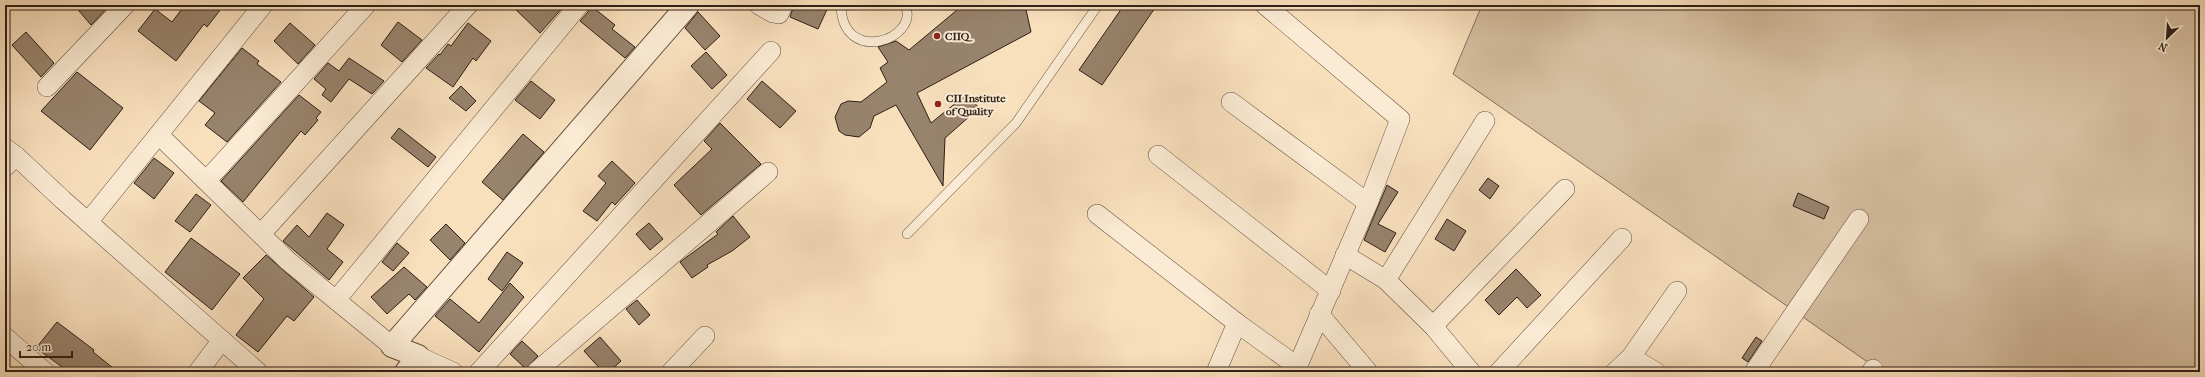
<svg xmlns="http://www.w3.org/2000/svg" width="2205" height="377" viewBox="0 0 2205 377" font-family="'IM FELL French Canon',serif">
	<rect width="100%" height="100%" fill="#f9e0bd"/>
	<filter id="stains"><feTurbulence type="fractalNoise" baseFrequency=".005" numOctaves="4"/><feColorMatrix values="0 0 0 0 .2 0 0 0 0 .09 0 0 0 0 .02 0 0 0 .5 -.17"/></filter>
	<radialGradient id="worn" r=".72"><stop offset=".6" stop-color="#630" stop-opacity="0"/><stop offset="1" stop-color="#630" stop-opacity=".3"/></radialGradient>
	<polygon fill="#d6bfa1" stroke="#826f5c" points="1482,5 2200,5 2200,372 1882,372 1453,74"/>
	<g fill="#98836d" stroke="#2e1f16">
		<polygon points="74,5 110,5 91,25"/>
		<polygon points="185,5 224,5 207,27 204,24 176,61 138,31 155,9 172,22"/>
		<polygon points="511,5 565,5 540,33"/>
		<polygon points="590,5 615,25 612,29 635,47 625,58 580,21 588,12"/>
		<polygon points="794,5 829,5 818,29 790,17"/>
		<polygon points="963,5 1025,5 1031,32 917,93 931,123 967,94 979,108 945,138 943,186 896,105 874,116 870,128 859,137 845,135 839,131 835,117 841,104 848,101 861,102 887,82 880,68 888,62 878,47 896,41 909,50"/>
		<polygon points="1124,5 1157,5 1102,85 1079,70"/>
		<polygon points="698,12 720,36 705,50 685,28"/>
		<polygon points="398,22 422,40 402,62 381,45"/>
		<polygon points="290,23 315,45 298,64 274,41"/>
		<polygon points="468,23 491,41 476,61 473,58 453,87 426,68 439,54 440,55 448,44 451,46"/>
		<polygon points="26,32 54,63 41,77 12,45"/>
		<polygon points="242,48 259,61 257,64 281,82 227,142 205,125 215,113 199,101"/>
		<polygon points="706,52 727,75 712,89 691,66"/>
		<polygon points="349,58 384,81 372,94 349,79 331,102 322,95 326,89 314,79 328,63 339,71"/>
		<polygon points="77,72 123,108 90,150 41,111"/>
		<polygon points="531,81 555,100 540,119 515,100"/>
		<polygon points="762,81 796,111 780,128 747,99"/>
		<polygon points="461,86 476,101 466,111 449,98"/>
		<polygon points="299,95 321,112 316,118 318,120 305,135 301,131 243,202 221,181"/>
		<polygon points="720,123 761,164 701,215 674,185 712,149 704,141"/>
		<polygon points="399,128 436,157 428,167 391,138"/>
		<polygon points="523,134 544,152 503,200 482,182"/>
		<polygon points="154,158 174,173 154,199 134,183"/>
		<polygon points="612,161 635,183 615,205 612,202 597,221 583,211 606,183 598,176"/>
		<polygon points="1488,178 1499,186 1490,199 1479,190"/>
		<polygon points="1387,185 1398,192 1378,224 1396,233 1385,252 1364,240"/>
		<polygon points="1798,193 1829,207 1824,219 1793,206"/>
		<polygon points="196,194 211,205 190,232 175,221"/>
		<polygon points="327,213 344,225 327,249 343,262 329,280 283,241 297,225 309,237"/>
		<polygon points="733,216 750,237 732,251 707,265 708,267 692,278 680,262 718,234 716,232"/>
		<polygon points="1447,219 1466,231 1454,251 1435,239"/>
		<polygon points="649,223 663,239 650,250 636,234"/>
		<polygon points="446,224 465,243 450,260 430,240"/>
		<polygon points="191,238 240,274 212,310 165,272"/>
		<polygon points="397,243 409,253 393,271 382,262"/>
		<polygon points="507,252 523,263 502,291 488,279"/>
		<polygon points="266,255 314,297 294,321 287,316 258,352 236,335 264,299 243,278"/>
		<polygon points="404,267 427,287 415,300 409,294 387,314 371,297"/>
		<polygon points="1516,269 1541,295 1527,308 1517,297 1499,315 1485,300"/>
		<polygon points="510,283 524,297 479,352 435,316 450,299 479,323"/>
		<polygon points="637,300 650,315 639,325 626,309"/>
		<polygon points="57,322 94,350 93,352 118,372 69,372 36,348"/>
		<polygon points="600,337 621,361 609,372 603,372 584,351"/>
		<polygon points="1756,337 1762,341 1748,362 1742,358"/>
		<polygon points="522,341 538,356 526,369 510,354"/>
	</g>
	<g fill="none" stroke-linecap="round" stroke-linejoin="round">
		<defs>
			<g id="service">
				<path d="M841 5C842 67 921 39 905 5"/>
				<polyline points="907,234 1016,123 1098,5"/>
			</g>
			<g id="minor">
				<polyline points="759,5 773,13 779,14 783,5"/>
				<polyline points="1265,5 1400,119 1368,203 1295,372"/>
				<polyline points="47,87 125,5"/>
				<polyline points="1231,102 1368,203"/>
				<polyline points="159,135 288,261 392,346"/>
				<polyline points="5,148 16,156 63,200 258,372"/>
				<polyline points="1158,155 1331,291"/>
				<polyline points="5,167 16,156"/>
				<polyline points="207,180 366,5"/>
				<polyline points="1097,214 1237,323 1298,367"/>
				<polyline points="88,222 263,5"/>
				<polyline points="261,234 468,5"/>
				<polyline points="1345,255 1386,280 1433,326 1471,372"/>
				<polyline points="1386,280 1485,121"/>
				<polyline points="336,300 579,5"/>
				<polyline points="1319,314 1368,372"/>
				<polyline points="1433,326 1565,189"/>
				<polyline points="5,337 45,372"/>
				<polyline points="418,356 453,372"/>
				<polyline points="1631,357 1677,291"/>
				<polyline points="198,372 222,340"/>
				<polyline points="479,372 771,51"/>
				<polyline points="536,372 768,172"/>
				<polyline points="671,372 705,336"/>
				<polyline points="1216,372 1237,323"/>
				<polyline points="1499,372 1622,238"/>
				<polyline points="1615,372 1631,357 1656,372"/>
				<polyline points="1754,372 1859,219"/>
				<polyline points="1871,372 1873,369"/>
			</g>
			<polyline id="tertiary" points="406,372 418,356 392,346 688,5"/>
		</defs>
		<use href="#service" stroke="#614f40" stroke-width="10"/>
		<use href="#minor" stroke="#614f40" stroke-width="20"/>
		<use href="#tertiary" stroke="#614f40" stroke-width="24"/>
		<use href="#service" stroke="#fbebd4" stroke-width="9"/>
		<use href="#minor" stroke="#fbebd4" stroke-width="19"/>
		<use href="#tertiary" stroke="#fbebd4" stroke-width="22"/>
	</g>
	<g fill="#8f2418" stroke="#fbebd4" stroke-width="1.5">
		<circle cx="937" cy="36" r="4"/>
		<circle cx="938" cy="104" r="4"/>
	</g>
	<g text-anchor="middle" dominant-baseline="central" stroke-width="4" stroke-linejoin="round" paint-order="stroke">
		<g font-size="11" font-weight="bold" fill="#2e1f16" stroke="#fbebd4" text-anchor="start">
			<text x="945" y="36">CIIQ</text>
			<text x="946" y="98">CII Institute<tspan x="946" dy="13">of Quality</tspan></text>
		</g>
	</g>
	<rect width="2205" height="377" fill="none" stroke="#f9e0bd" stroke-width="20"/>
	<rect x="6" y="6" width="2193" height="365" fill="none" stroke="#2e1f16" stroke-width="2"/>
	<rect x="10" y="10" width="2185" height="357" fill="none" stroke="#2e1f16"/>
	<g transform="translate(2167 38) rotate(205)" stroke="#fbebd4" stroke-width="3" paint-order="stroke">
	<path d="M0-3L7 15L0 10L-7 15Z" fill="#2e1f16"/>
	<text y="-6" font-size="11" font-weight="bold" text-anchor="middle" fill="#2e1f16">N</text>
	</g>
	<path d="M20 351v6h52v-6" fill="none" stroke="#2e1f16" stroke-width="2"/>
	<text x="26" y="351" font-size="12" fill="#2e1f16" stroke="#fbebd4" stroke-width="3" paint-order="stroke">20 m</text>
	<rect width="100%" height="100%" filter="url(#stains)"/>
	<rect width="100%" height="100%" fill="url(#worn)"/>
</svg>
